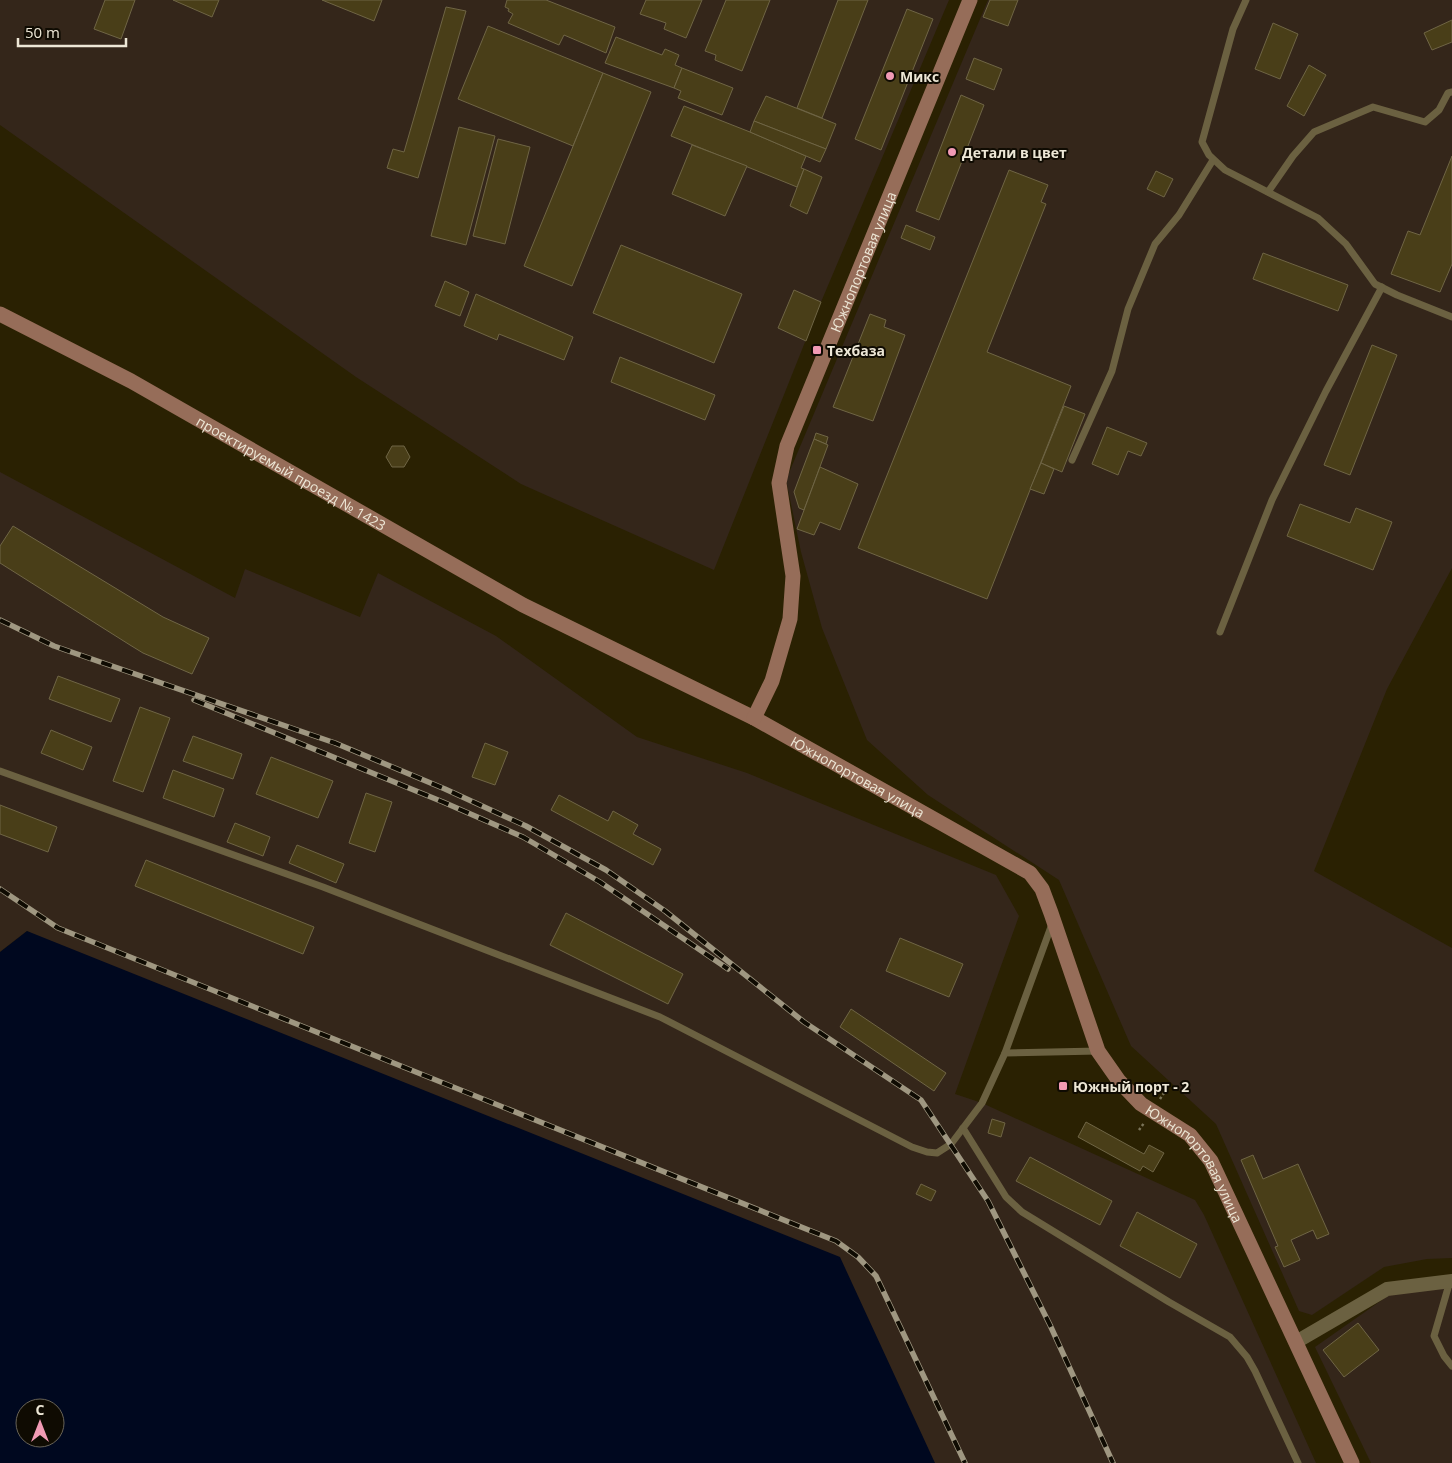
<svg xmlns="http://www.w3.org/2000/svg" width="1452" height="1463" viewBox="0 0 1452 1463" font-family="'Open Sans',sans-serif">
	<rect width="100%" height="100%" fill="#2a2102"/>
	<g fill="#34261a">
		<polygon points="0,0 949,0 821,302 714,570 521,484 356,377 0,125"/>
		<polygon points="988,0 1452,0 1452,568 1387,689 1314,871 1452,948 1452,1258 1427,1259 1384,1267 1312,1315 1299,1311 1216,1124 1131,1046 1059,880 928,795 867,740 822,628 801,552 786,480"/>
		<polygon points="0,472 235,598 245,569 360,617 378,573 496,636 637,737 747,773 996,875 1019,916 955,1094 982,1103 1195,1200 1204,1215 1316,1463 935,1463 27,931 0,952"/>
		<polygon points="1452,1288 1452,1463 1371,1463 1315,1347 1392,1293"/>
	</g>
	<path fill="#00081f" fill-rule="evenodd" d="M27 931 840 1257 935 1463H0V952ZM25 1408H55V1438H25Z"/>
	<g fill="#493e18" stroke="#6f6545">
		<polygon points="105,0 135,0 121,39 94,29"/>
		<polygon points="173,0 219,0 212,17"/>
		<polygon points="322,0 382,0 374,21"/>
		<polygon points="507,0 546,0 615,27 606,53 564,35 559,45 508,23 513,14 508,11 509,9 505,7"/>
		<polygon points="646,0 702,0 686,38 664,29 666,23 640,14"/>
		<polygon points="726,0 770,0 742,71 715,60 716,55 705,51"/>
		<polygon points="838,0 868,0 822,118 797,108"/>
		<polygon points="990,0 1018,0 1008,26 983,17"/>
		<polygon points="446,7 466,11 418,178 387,168 393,149 404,152"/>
		<polygon points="907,9 933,19 881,150 855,139"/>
		<polygon points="1452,20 1452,42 1432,50 1424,33"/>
		<polygon points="1273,23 1298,34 1280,79 1255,69"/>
		<polygon points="488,26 603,73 573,146 458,99"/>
		<polygon points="616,37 662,55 665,49 679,55 675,65 682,68 674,88 605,63"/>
		<polygon points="974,58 1002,69 994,90 966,79"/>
		<polygon points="1309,65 1326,75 1304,116 1287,106"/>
		<polygon points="682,68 733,88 722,115 678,98 681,91 674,88"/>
		<polygon points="603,73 651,92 572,286 524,266"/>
		<polygon points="961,95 984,105 939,220 916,211"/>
		<polygon points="766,96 836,124 826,149 754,121"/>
		<polygon points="684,106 750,132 806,156 801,168 804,169 797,187 671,136"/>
		<polygon points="754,121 826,149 820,162 750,132"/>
		<polygon points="459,127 495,136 466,245 431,236"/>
		<polygon points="498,139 530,147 505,244 473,236"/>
		<polygon points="692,145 747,166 725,216 672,194"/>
		<polygon points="1452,156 1452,264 1440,292 1391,274 1408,231 1420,235"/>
		<polygon points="804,169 822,177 807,214 790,206"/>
		<polygon points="1009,170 1048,185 1041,202 1046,204 987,352 1071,386 987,599 858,548"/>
		<polygon points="1156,171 1173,179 1164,197 1147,189"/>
		<polygon points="906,225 935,237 930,250 901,238"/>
		<polygon points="621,245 742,294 714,363 593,313"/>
		<polygon points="1263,253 1348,285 1338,311 1253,279"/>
		<polygon points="445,281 469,292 460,316 435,306"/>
		<polygon points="794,290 821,302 806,341 778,328"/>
		<polygon points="476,294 573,337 564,360 499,334 497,340 464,326"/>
		<polygon points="870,314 886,320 884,327 905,335 873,421 833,407"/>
		<polygon points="1372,345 1397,355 1350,475 1324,465"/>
		<polygon points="620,357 715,395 705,420 611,382"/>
		<polygon points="1064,406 1085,414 1062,472 1041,463"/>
		<polygon points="1107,427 1147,443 1141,456 1128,451 1118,475 1092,464"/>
		<polygon points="816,433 828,437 826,444 814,439"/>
		<polygon points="814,439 828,445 804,510 799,508 794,492"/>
		<polygon points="392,446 404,446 410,457 404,467 392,467 386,457"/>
		<polygon points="1041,463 1054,469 1044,494 1030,489"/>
		<polygon points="820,467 858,484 840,530 820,522 814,535 797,529"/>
		<polygon points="1300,504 1350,523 1356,508 1392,522 1373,570 1287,536"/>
		<polygon points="13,526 163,617 209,638 192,674 143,653 130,645 0,563 0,546"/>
		<polygon points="58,676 120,699 111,722 49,699"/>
		<polygon points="140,707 170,718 143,792 113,781"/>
		<polygon points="51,730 92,747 83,770 41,753"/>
		<polygon points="193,736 242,754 233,779 183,761"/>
		<polygon points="485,743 508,752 495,785 472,777"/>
		<polygon points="271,757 333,781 318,818 256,794"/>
		<polygon points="173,770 224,789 214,817 163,798"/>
		<polygon points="366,793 392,802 375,852 349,843"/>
		<polygon points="559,795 608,821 613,811 638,825 633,834 661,849 653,865 551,810"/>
		<polygon points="0,805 57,827 48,852 0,834"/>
		<polygon points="235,823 270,837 263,856 227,842"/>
		<polygon points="297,845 344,864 336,883 289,863"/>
		<polygon points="146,860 314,927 303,954 135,886"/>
		<polygon points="566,913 683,974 668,1004 550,945"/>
		<polygon points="900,938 963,964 949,997 886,971"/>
		<polygon points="851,1009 946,1073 934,1091 840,1027"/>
		<polygon points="992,1119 1005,1123 1001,1137 988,1133"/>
		<polygon points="1086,1122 1144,1154 1149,1145 1164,1153 1153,1172 1143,1166 1140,1171 1078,1137"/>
		<polygon points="1253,1155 1263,1179 1298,1164 1329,1234 1317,1239 1313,1230 1291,1240 1300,1260 1284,1267 1275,1247 1278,1246 1241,1160"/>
		<polygon points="1030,1157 1112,1201 1100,1225 1016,1181"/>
		<polygon points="921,1184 936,1191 931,1201 916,1194"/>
		<polygon points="1137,1212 1197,1244 1180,1278 1120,1246"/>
		<polygon points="1358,1323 1379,1350 1344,1377 1323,1350"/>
	</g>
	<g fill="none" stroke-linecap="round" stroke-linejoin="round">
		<g stroke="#7a7359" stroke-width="2.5" stroke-dasharray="2.5 2.5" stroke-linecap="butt">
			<polyline points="1160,1099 1164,1093"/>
			<polyline points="1139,1130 1144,1123"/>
		</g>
		<g stroke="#6b6141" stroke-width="7">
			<polyline points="1246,0 1233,29 1202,142 1209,155 1225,170 1318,218 1346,244 1375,284 1397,295 1452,317"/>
			<polyline points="1268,192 1293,156 1314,132 1373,107 1425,122 1439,110 1448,93 1452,92"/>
			<polyline points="1072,460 1112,371 1128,309 1155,244 1179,215 1213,160"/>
			<polyline points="1220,632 1272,500 1326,391 1382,287"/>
			<polyline points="0,771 323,887 660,1017 912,1147 927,1152 937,1153 951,1144 982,1103 1005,1053 1098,1051"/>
			<polyline points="1005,1053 1052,924"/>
			<polyline points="963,1128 1006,1197 1022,1212 1169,1302 1230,1337 1247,1357 1255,1371 1298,1463"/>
			<polyline points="1450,1281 1434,1336 1444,1356 1452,1366"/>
		</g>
		<polyline stroke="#6b6141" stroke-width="14" points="1296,1342 1387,1289 1452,1281"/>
		<g stroke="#966d59" stroke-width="15">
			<path id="s1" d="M0 314 131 381 523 605 754 718 1030 873 1042 889 1051 913 1098 1051 1119 1081 1141 1104 1190 1135 1211 1161 1352 1463"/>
			<path id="s2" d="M754 718 772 681 790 619 793 576 779 483 787 446 970 0"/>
		</g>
		<defs>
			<g id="rail">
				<polyline points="0,620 54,646 335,743 445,789 526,826 606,870 665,911 804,1022 921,1100 988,1201 1050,1325 1113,1463"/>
				<polyline points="194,700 443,802 523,837 600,882 728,969"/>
				<polyline points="0,889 58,928 836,1241 858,1257 876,1276 965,1463"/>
			</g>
		</defs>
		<use href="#rail" stroke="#9f9781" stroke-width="5.5"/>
		<use href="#rail" stroke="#0f0b02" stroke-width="4" stroke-dasharray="11" stroke-linecap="butt"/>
	</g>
	<g fill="#f19ab4" stroke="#0f0b02" stroke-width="2">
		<circle cx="890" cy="76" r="5"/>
		<circle cx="952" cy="152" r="5"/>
		<rect x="812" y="345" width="10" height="10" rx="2.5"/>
		<rect x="1058" y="1081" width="10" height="10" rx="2.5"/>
	</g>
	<g text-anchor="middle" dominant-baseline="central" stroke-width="4" stroke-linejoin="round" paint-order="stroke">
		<g font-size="14" font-weight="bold" fill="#ede7d6" stroke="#0f0b02" text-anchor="start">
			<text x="900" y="76">Микс</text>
			<text x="962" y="152">Детали в цвет</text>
			<text x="827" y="350">Техбаза</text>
			<text x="1073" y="1086">Южный порт - 2</text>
		</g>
		<g font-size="14" fill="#ede7d6" stroke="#0f0b02">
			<text stroke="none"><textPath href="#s2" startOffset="480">Южнопортовая улица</textPath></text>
			<text stroke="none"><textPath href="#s1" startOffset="332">проектируемый проезд № 1423</textPath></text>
			<text stroke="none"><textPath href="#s1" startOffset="975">Южнопортовая улица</textPath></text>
			<text stroke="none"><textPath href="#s1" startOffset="1515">Южнопортовая улица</textPath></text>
		</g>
	</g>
	<g transform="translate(40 1423)"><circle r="24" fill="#0f0b02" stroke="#686357"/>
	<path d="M0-4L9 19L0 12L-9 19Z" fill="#f19ab4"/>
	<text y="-8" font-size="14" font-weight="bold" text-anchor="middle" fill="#ede7d6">С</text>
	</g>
	<path d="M18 38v8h108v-8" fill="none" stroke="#ede7d6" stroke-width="2.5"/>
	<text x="25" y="38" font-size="15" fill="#ede7d6" stroke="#0f0b02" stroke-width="4" paint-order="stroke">50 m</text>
</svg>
